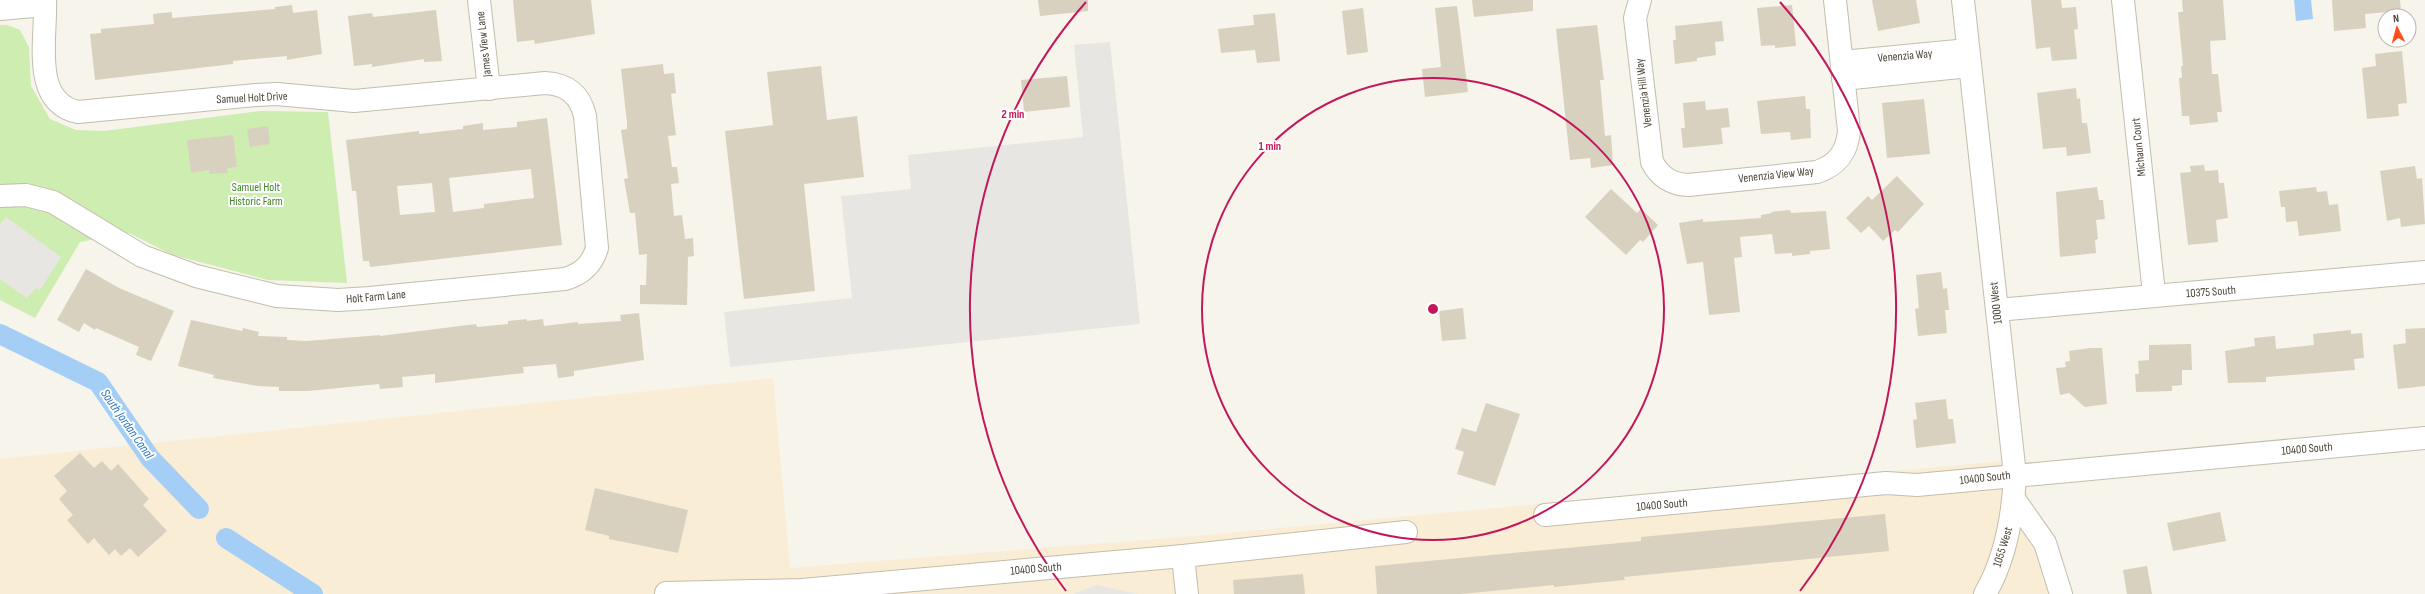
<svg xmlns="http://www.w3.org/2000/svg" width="2425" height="594" viewBox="0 0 2425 594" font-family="'Sofia Sans Condensed',sans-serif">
	<rect width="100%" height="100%" fill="#f6f4eb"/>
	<polygon fill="#f9edd5" points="773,378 790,568 1194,536 2024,459 2028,500 2038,527 2053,594 0,594 0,459"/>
	<polygon fill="#cdedb1" points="0,25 7,25 20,30 29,47 31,86 50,119 76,130 104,131 260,111 328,112 347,283 268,280 173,255 129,233 80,242 35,318 0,300"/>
	<g fill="#e8e6e2">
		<polygon points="1110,42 1140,324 730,367 724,312 852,298 841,196 911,189 908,155 1083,137 1074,45"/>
		<polygon points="6,217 61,257 40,290 36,288 27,298 0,279 0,224"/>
		<polygon points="1097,585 1138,594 1073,594"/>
	</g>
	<polygon fill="#a4cef6" points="2294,0 2311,0 2313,19 2296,21"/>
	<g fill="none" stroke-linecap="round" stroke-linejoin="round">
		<g stroke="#a4cef6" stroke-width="20">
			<polyline points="0,334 98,382 150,458 199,509"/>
			<polyline points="226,538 313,594"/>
		</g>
	</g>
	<g fill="#d9d1bf" fill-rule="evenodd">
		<polygon points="513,0 591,0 595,34 535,44 534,40 517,42"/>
		<polygon points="1038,0 1088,0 1088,11 1040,16"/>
		<polygon points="1472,0 1533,0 1533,11 1474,17"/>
		<polygon points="1872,0 1916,0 1920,23 1878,31"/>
		<polygon points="2031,0 2061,0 2062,8 2076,7 2078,29 2074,30 2077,59 2052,61 2050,47 2036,49"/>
		<polygon points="2182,0 2223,0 2226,40 2210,41 2212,74 2218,74 2222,112 2217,112 2218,122 2190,125 2189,116 2182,116 2179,78 2182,78 2181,66 2183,66 2178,12 2183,12"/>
		<polygon points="2332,0 2400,0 2401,11 2365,14 2366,28 2334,31"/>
		<polygon points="292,5 293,13 317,10 322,54 287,60 287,56 233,61 233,64 95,80 90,34 101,33 101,29 154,24 153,14 172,12 172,18 275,9 275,7"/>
		<polygon points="1792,5 1796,46 1775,48 1775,45 1761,46 1757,8"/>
		<polygon points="1457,6 1468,92 1425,97 1422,69 1441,67 1435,8"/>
		<polygon points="1363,8 1368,52 1347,55 1342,11"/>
		<polygon points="436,10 442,61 424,62 424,59 372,67 372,64 354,66 348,16 372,13 373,17"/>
		<polygon points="1275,13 1280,61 1257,63 1255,50 1221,53 1218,29 1254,25 1253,15"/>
		<polygon points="1722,21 1724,41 1715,42 1716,55 1697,58 1697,61 1675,64 1673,40 1676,40 1675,26"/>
		<polygon points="1597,25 1604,80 1600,80 1605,136 1611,135 1613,165 1591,168 1590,158 1570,160 1556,29"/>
		<polygon points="2402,51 2407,103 2398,104 2399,116 2367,119 2362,68 2376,66 2375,54"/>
		<polygon points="663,64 664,74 674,73 676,93 671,94 676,135 668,136 672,167 677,167 679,183 671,184 674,216 682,215 685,239 693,238 694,256 688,257 687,305 640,304 640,285 646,285 647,254 639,255 635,213 630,213 624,179 628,178 621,130 627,129 627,123 621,69"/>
		<polygon points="821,66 827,120 857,116 864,177 804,184 815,291 744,299 725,131 773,125 767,72"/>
		<polygon points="1067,76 1070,107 1024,112 1021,80"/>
		<polygon points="2076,88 2077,99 2080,98 2082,123 2087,123 2091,153 2067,156 2066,147 2043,149 2037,93"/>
		<polygon points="1805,96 1806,109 1810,109 1811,138 1791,140 1790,132 1761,134 1757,101"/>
		<polygon points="1924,99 1930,154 1887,158 1882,103"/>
		<polygon points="1705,101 1706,110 1728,108 1730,127 1721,128 1723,144 1683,148 1681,128 1685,128 1683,103"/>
		<path d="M547 118 562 245 370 267 369 261H363L356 191H352L346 140 419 131V134L463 129V126L483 123V130L517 127V122ZM531 169 534 198 484 204V208L453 212 449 178ZM432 183 435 212 400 215 397 186Z"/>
		<polygon points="268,126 270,144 250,147 247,129"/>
		<polygon points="233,135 237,167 227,168 228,173 209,174 209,170 191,173 187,140"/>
		<polygon points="2204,165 2205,171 2218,170 2219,183 2224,183 2228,218 2216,220 2218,242 2188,245 2180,173 2191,172 2190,166"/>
		<polygon points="2415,166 2417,179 2422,178 2425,224 2401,227 2400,218 2387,221 2380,171"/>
		<polygon points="1897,176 1924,204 1898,232 1895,230 1883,241 1869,226 1861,233 1846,218 1868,196 1872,200"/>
		<polygon points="2097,187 2099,200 2103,200 2105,219 2096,220 2098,239 2095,240 2096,253 2060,257 2056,192"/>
		<polygon points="2316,187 2317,192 2327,191 2329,205 2338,204 2341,231 2299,236 2297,221 2286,222 2285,207 2281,207 2279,191"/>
		<polygon points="1611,189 1637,213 1641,209 1658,225 1643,242 1640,240 1626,255 1585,217"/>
		<polygon points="1790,210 1791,213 1826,211 1830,249 1810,251 1810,254 1792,256 1792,253 1775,254 1772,234 1740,237 1742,257 1734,258 1740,312 1709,315 1703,262 1687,264 1679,223 1703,219 1703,222 1761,218 1761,215 1772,213 1771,212"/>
		<polygon points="86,269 119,288 174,311 151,361 136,355 139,347 96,328 95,330 84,323 79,332 57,320"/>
		<polygon points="1941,272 1943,289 1947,288 1949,310 1945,310 1947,333 1918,336 1915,309 1919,308 1916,275"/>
		<polygon points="1463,308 1466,339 1442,341 1439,311"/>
		<polygon points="639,313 644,360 574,371 574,376 558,378 556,364 523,367 524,373 435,383 435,374 402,377 403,387 380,389 379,384 308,391 279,391 279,387 258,386 213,378 214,375 178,366 191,320 242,331 243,328 259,332 258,336 287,337 287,340 307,341 380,335 380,336 476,324 477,327 508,324 508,321 527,319 527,321 543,319 544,326 578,322 578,324 621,321 620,315"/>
		<polygon points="2425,328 2425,386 2398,389 2393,345 2406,343 2405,329"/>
		<polygon points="2351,330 2351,334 2362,333 2364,358 2354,359 2355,370 2266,377 2266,382 2228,383 2225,351 2255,346 2254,338 2275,336 2276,349 2314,345 2313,334"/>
		<polygon points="2191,344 2192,370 2182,370 2182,385 2172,386 2172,391 2136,392 2135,374 2139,374 2138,361 2149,360 2149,345"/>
		<polygon points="2090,348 2102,348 2107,404 2085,407 2069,393 2060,395 2056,368 2066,367 2065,362 2070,361 2069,351"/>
		<polygon points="1946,399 1948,419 1953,419 1956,443 1916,448 1913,420 1917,419 1915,403"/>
		<polygon points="1486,403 1520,414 1495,486 1457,474 1464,452 1455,449 1462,428 1476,432"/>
		<polygon points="80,453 94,468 102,461 111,471 118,464 149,499 143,505 167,531 138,557 130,548 121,556 115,549 109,555 94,538 88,544 67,520 73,515 59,499 67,491 54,476"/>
		<polygon points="595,488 688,510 678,553 609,539 609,536 585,530"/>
		<polygon points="2220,512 2226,541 2173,551 2167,523"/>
		<polygon points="1885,514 1889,551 1624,577 1625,580 1554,587 1554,585 1461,594 1377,594 1375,566 1641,541 1641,537"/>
		<polygon points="2147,566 2152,594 2127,594 2123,570"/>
		<polygon points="1303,574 1305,594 1234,594 1233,580"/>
	</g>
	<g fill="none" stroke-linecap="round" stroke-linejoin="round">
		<defs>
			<g id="minor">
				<polyline points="479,0 489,89"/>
				<path d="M1640 0 1635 18 1652 162C1660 177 1671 184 1688 185L1817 172C1837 165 1847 153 1849 131L1835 0"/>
				<path d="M1963 0 2015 475C2013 516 2006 558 1985 594"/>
				<polyline points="2123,0 2154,294"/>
				<polyline points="0,9 45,5"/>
				<polyline points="1842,62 1968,50"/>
				<polyline points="1843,79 1969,66"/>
				<path d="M0 196 26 195 53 202 142 256 196 276 277 296 338 300 370 298 565 279C582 274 592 265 597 248L585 116C580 94 566 84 545 83L354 101 277 94 256 95 78 112C30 102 47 36 45 0"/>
				<polyline points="1997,310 2425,272"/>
				<polyline points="2014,499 2045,543 2061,594"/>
				<polyline points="1545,515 1886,483 1917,485 2425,438"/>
				<polyline points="1183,556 1187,594"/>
				<polyline points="666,593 802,590 1183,556 1406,532"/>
			</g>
		</defs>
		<use href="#minor" stroke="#c3bdac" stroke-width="24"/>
		<use href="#minor" stroke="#fff" stroke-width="22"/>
	</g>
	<g fill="none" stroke="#c2185b" stroke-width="2">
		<circle cx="1433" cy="309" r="231"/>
		<path d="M1066 591A463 463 0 0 1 1086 2M1780 2A463 463 0 0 1 1800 591"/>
	</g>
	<g text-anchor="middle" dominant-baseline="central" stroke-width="4" stroke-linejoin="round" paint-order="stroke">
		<g font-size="12" fill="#4c4538" stroke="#fff">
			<text transform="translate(484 44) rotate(-96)">James View Lane</text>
			<text transform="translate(1905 56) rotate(-5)">Venenzia Way</text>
			<text transform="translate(1644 93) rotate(-97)">Venenzia Hill Way</text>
			<text transform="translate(252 98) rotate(-3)">Samuel Holt Drive</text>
			<text transform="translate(2139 147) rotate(-96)">Michaun Court</text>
			<text transform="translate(1776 175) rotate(-6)">Venenzia View Way</text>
			<text transform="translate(2211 292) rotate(-4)">10375 South</text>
			<text transform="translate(376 297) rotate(-5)">Holt Farm Lane</text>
			<text transform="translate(1996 303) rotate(-96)">1000 West</text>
			<text transform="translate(2307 449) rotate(-5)">10400 South</text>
			<text transform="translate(1985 478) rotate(-6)">10400 South</text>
			<text transform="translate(1662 505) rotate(-5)">10400 South</text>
			<text transform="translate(2003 547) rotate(-73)">1055 West</text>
			<text transform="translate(1036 569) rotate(-5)">10400 South</text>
		</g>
		<g font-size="12" fill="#418425" stroke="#fff">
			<text x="256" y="187">Samuel Holt<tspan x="256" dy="14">Historic Farm</tspan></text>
		</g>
		<g font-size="13" font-style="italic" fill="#2674c2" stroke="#fff">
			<text transform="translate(127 424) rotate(55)">South Jordan Canal</text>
		</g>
	</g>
	<circle cx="1433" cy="309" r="6" fill="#c2185b" stroke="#fff" stroke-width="2"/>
	<g font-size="12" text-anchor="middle" font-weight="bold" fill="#c2185b" stroke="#fff" stroke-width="4" stroke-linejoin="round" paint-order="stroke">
		<text x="1013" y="118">2 min</text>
		<text x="1270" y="150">1 min</text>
	</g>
	<g transform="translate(2397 28) rotate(354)"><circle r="19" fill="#ffffff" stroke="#b7b5af"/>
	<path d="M0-3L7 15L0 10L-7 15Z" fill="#ff4e19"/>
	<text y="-6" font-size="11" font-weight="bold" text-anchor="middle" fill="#4c4538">N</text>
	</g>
</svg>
